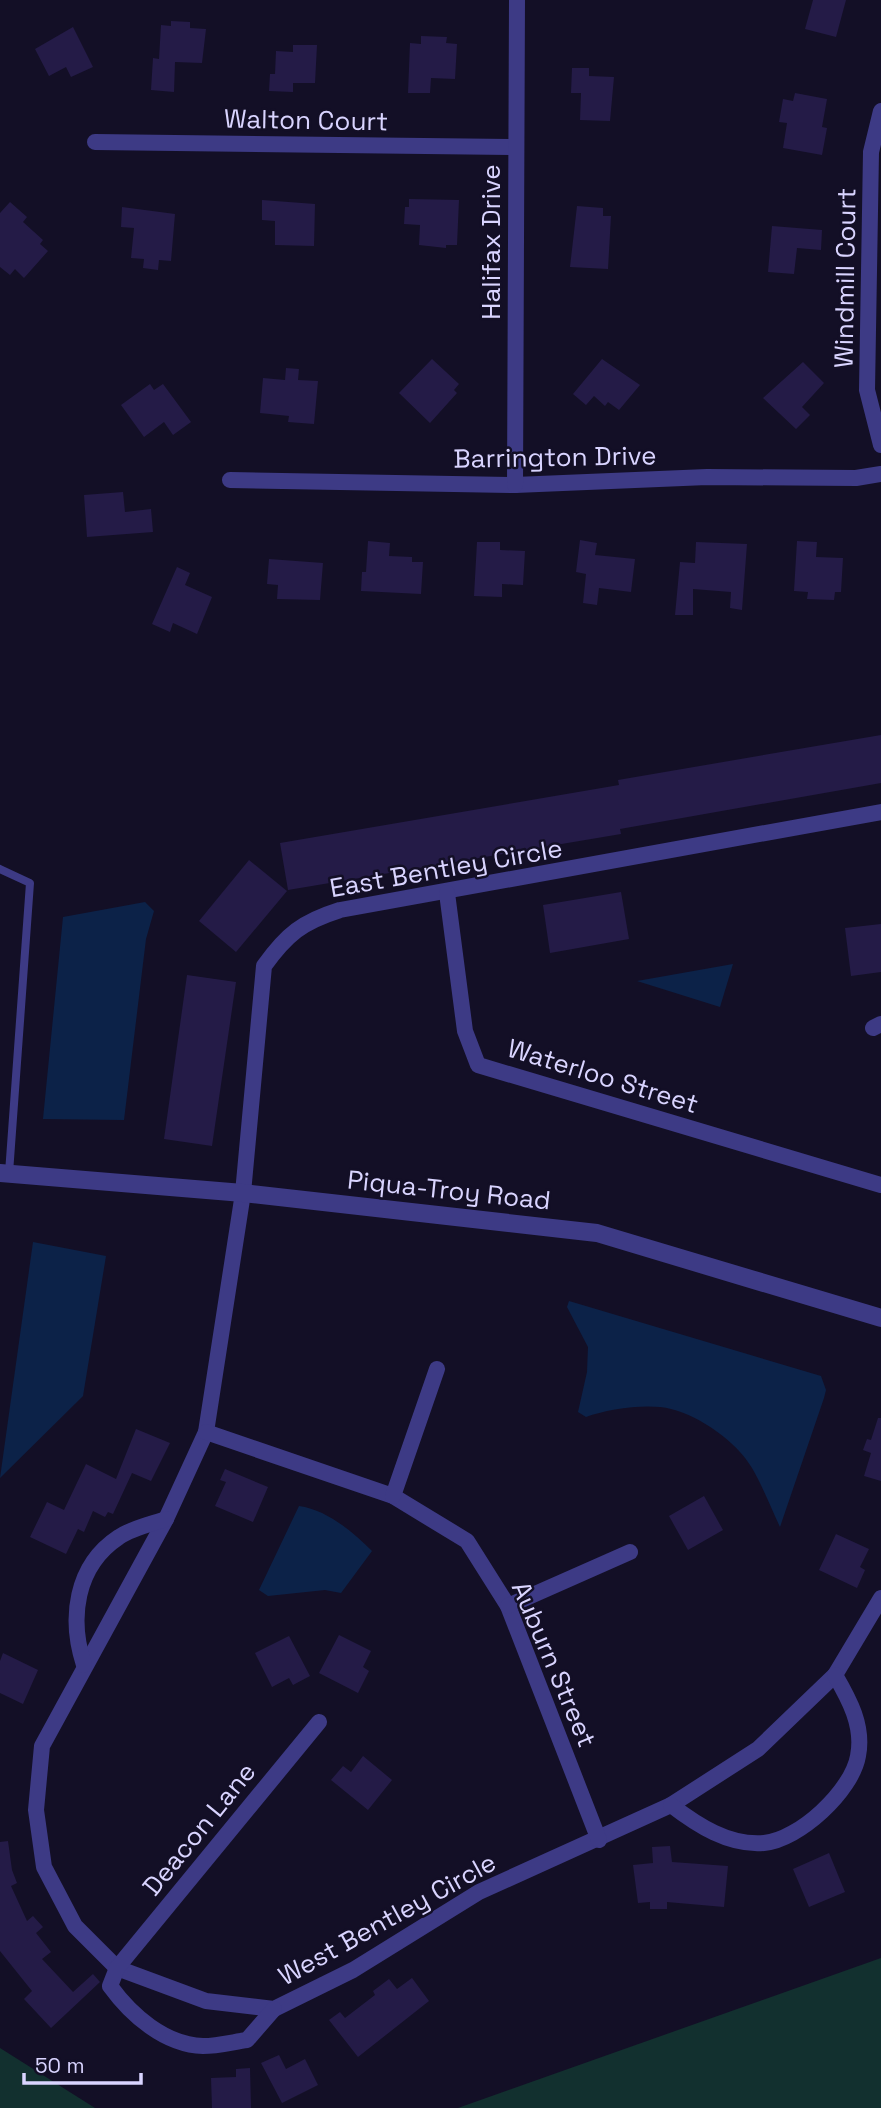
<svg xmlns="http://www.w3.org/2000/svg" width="881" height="2108" viewBox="0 0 881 2108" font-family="'Space Grotesk',sans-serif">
	<rect width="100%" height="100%" fill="#130f26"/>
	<g fill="#12302f">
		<polygon points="881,1958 881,2108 458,2108"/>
		<polygon points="0,2048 95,2108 0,2108"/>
	</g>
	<g fill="#0c2248">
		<polygon points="145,902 154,911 146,939 124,1120 43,1119 63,917"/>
		<polygon points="733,964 720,1007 637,981"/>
		<polygon points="33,1242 106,1256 83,1396 0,1478"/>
		<path d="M569 1301 821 1376 826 1390 824 1398 780 1527C771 1508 763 1487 752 1468 737 1442 700 1416 671 1409 648 1403 608 1409 586 1417L578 1412 587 1372 588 1347 567 1307Z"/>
		<path d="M299 1506C327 1510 352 1531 372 1551L341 1593 325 1590 268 1596 259 1590Z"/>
	</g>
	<g fill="#241b47">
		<polygon points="813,0 846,0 836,37 805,29"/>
		<polygon points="171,21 190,22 190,28 206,29 202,63 175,62 174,92 151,90 153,58 159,59 161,25 171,26"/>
		<polygon points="73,27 93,67 71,77 66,67 49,76 35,49"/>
		<polygon points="421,36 447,37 446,43 457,44 455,79 431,78 430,93 408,93 410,43 421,44"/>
		<polygon points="293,45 317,45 315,83 293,83 293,92 269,91 270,74 275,74 276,51 293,52"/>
		<polygon points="572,68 589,68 589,76 614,77 610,121 580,120 581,93 571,93"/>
		<polygon points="795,93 827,99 822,127 827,128 822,155 783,148 787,123 779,122 783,99 793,101"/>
		<polygon points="409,199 459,200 457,245 446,245 446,248 419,245 420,225 404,224 405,207 409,207"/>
		<polygon points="262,200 315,204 314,246 275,245 275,221 262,220"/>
		<polygon points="10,202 27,217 23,222 43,240 40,244 48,251 24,278 15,269 10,275 0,267 0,213"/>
		<polygon points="577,206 603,208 603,216 611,216 608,269 570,267"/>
		<polygon points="122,207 175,214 171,261 159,260 158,270 143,268 144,259 131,258 134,228 121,227"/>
		<polygon points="772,226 822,230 821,250 797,248 794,274 768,272"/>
		<polygon points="432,359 459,384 454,390 457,393 430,423 399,393"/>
		<polygon points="602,359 640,385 619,410 608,402 605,406 594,396 586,405 573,394"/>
		<polygon points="803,362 824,383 802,407 810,415 796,429 763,398"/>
		<polygon points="286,368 299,369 298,380 318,381 314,424 288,422 289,416 260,413 263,378 285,380"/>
		<polygon points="150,384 154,390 163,384 191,422 173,435 164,422 144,437 121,405"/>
		<polygon points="123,492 125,512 151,509 153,532 87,537 84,495"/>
		<polygon points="580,540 597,543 595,555 635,559 631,592 599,588 597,605 583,603 586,574 576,572"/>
		<polygon points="368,541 390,543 389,556 412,557 412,562 423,562 421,594 361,591 362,572 366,572"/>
		<polygon points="797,541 817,542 816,557 843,558 841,592 835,592 834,600 807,599 808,592 794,591"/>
		<polygon points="477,542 500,542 500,550 525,551 523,585 502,584 502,597 474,596"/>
		<polygon points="696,542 747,544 742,610 730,608 731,592 693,589 693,615 675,615 680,562 695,563"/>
		<polygon points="269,559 323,563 320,600 277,599 278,585 267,584"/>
		<polygon points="177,567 190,573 185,585 212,597 197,634 173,623 170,632 152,624"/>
		<polygon points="881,735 881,783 620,829 621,834 288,890 280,843 619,785 618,780"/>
		<polygon points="249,860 287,891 236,952 199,921"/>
		<polygon points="621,892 629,939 550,953 543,905"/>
		<polygon points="881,924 881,972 851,976 845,928"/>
		<polygon points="187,975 236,982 212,1146 164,1139"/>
		<polygon points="878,1418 881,1418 881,1481 864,1476 871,1453 863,1450 867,1439 871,1440"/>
		<polygon points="136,1429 170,1443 151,1481 132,1473 113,1514 108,1512 105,1517 93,1511 84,1532 78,1529 66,1554 30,1537 47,1502 64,1510 86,1464 116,1479"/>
		<polygon points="225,1469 268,1487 253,1522 215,1506 226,1482 220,1480"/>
		<polygon points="704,1496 723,1530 688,1550 669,1516"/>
		<polygon points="836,1534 869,1549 860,1567 865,1570 857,1588 819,1570"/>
		<polygon points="339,1635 371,1651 363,1667 369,1671 358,1693 319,1673"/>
		<polygon points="289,1636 310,1676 293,1685 289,1678 272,1687 255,1653"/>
		<polygon points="3,1653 38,1670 23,1704 0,1693 0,1661"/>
		<polygon points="363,1756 392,1780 368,1810 331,1780 343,1766 351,1772"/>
		<polygon points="8,1841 12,1870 17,1883 11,1886 27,1921 33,1916 43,1927 36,1933 51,1952 42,1959 73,1992 93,1974 100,1982 51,2028 24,1999 32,1991 0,1951 0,1842"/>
		<polygon points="670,1846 672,1862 728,1866 724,1907 667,1902 667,1909 650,1909 650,1902 638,1903 633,1865 653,1863 652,1847"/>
		<polygon points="829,1853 845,1892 809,1907 793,1869"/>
		<polygon points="412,1978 429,2001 358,2057 329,2020 340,2012 345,2018 375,1995 373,1991 389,1979 397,1989"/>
		<polygon points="279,2055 286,2069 305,2059 318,2085 282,2103 261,2063"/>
		<polygon points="250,2068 251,2108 212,2108 211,2078 236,2077 236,2069"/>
	</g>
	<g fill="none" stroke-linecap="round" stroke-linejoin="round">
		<polyline stroke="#3d3a85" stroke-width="8" points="0,869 30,883 9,1173"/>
		<g stroke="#3d3a85" stroke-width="16">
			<polyline points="881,111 871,152 867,390 881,445"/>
			<polyline points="95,142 516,147"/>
			<polyline points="230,480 515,485 707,477 856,478 881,474"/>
			<polyline points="515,485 517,0"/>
			<path d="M881 812 340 910C302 922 287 934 264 966L243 1193 206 1432 166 1519 42 1746 36 1810 44 1867 75 1926 117 1968 206 2001 274 2009 353 1970 479 1892 671 1805 758 1749 835 1675 881 1598"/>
			<polyline points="447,893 465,1031 478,1065 881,1185"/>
			<polyline points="873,1028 881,1024"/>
			<polyline points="206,1432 393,1496 467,1541 508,1606 599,1840"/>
			<polyline points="393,1496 437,1369"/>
			<polyline points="508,1606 630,1552"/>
			<path d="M84 1665C69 1619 75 1566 119 1537 132 1528 151 1524 166 1519"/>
			<path d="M671 1805C697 1825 729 1846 764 1843 799 1840 852 1791 858 1756 864 1726 849 1699 835 1675"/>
			<path d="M274 2009 247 2040C233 2042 217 2046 203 2046 165 2045 131 2015 110 1986L117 1968 319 1722"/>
		</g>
		<polyline stroke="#3d3a85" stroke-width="18" points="0,1173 243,1193 597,1233 881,1318"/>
	</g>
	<g text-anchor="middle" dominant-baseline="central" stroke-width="5" stroke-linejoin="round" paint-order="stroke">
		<g font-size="26" fill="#d9d4ff" stroke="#130f26">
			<text transform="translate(306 120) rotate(1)">Walton Court</text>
			<text transform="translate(491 242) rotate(-90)">Halifax Drive</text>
			<text transform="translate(845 278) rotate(-89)">Windmill Court</text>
			<text transform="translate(555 457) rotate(-1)">Barrington Drive</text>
			<text transform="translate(446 868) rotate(-10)">East Bentley Circle</text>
			<text transform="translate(603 1076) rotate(17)">Waterloo Street</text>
			<text transform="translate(449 1190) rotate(6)">Piqua-Troy Road</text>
			<text transform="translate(554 1664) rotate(67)">Auburn Street</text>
			<text transform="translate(199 1829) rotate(-51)">Deacon Lane</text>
			<text transform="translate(387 1919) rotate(-29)">West Bentley Circle</text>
		</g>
	</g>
	<path d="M24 2073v10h117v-10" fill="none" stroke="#d9d4ff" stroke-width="3.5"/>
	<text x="35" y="2073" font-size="21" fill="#d9d4ff" stroke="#130f26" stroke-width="5" paint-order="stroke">50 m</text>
</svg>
